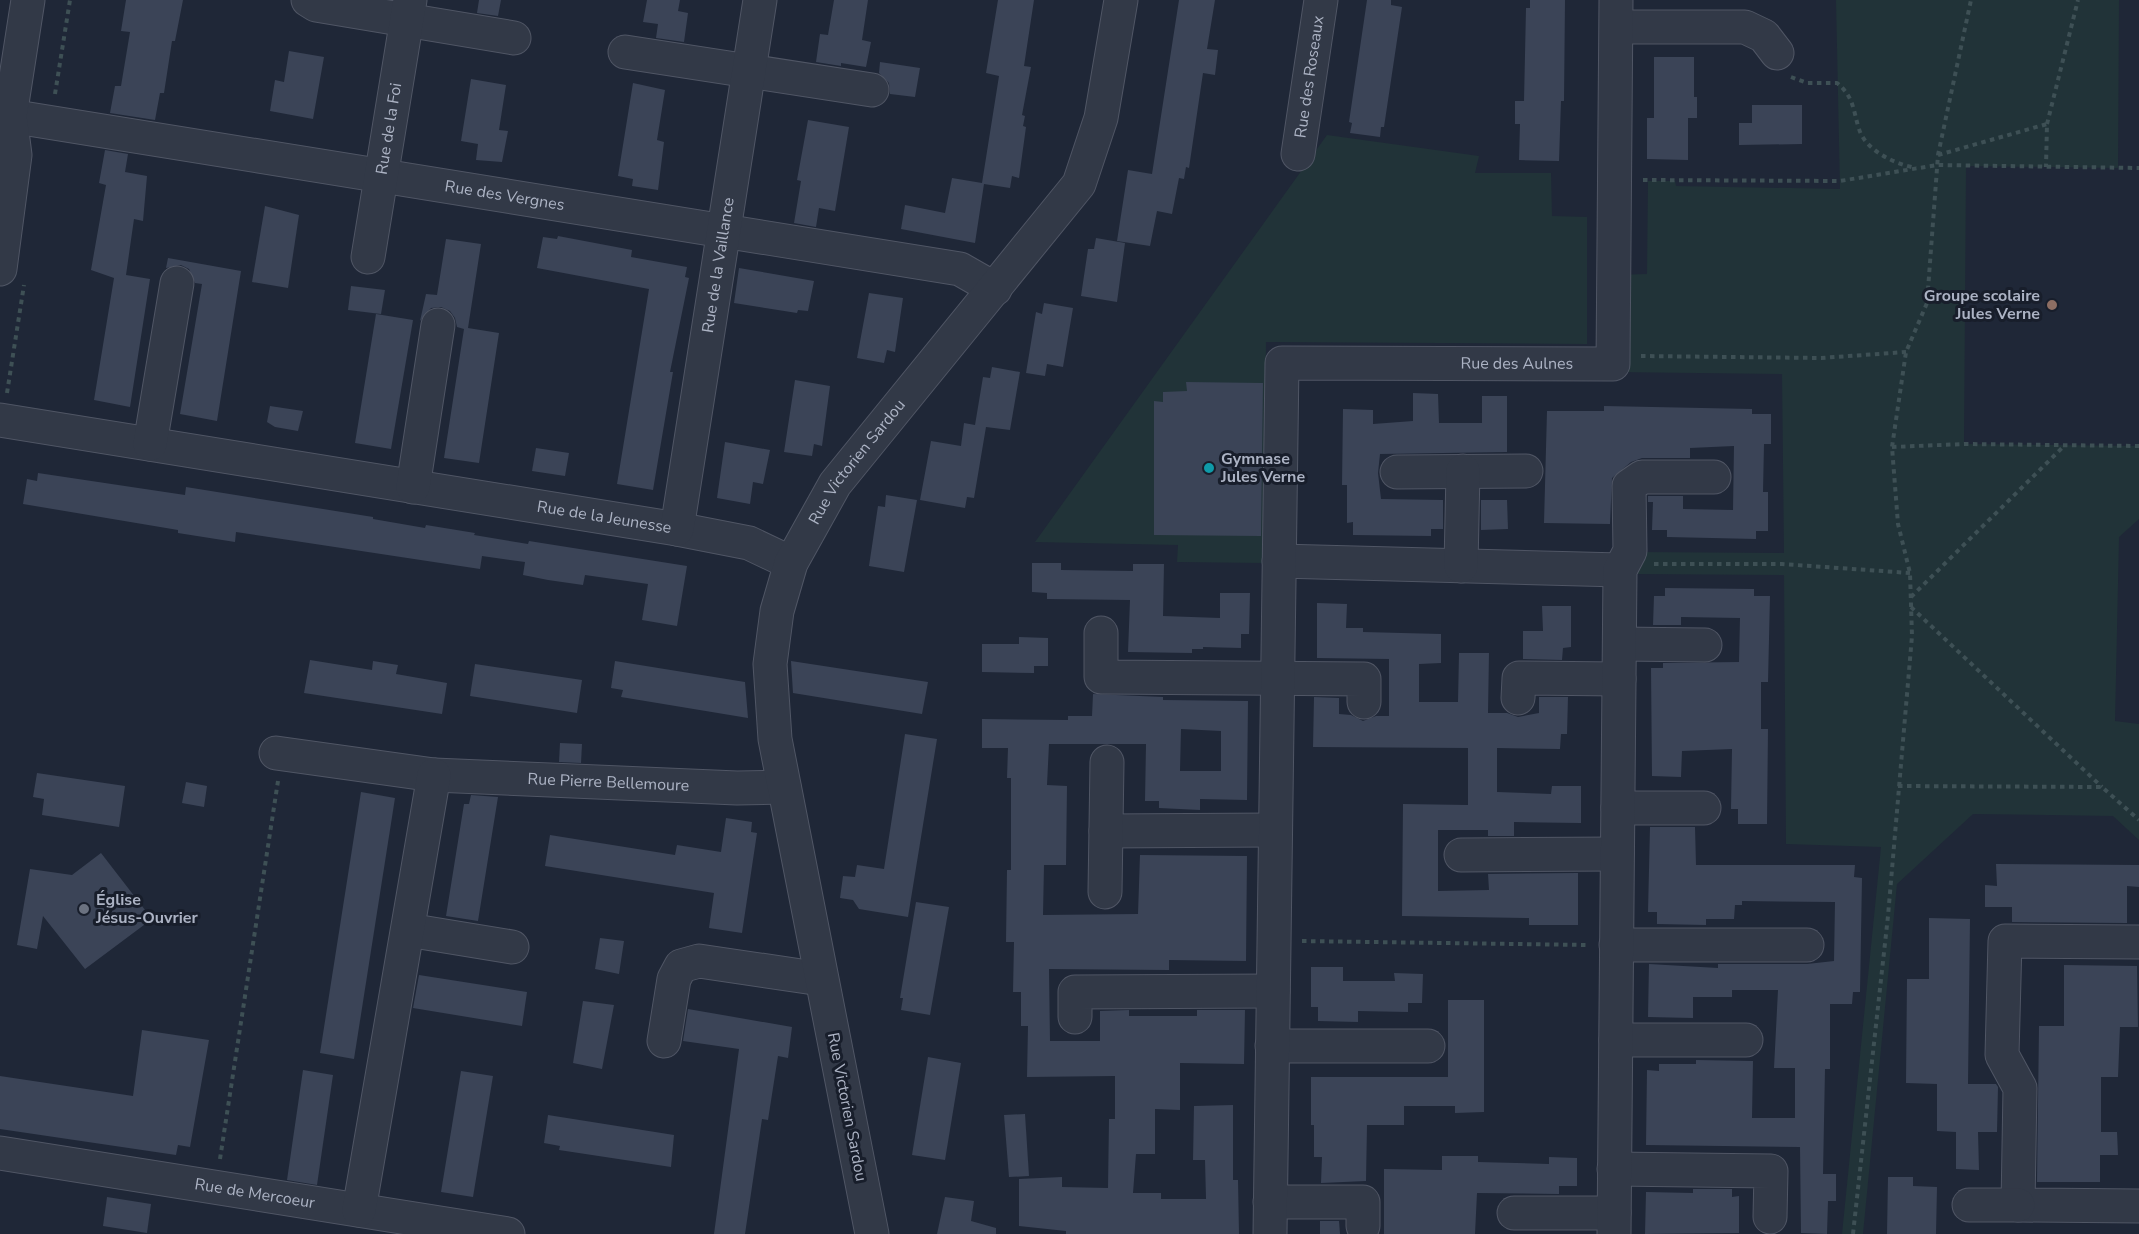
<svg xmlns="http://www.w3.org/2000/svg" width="2139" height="1234" viewBox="0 0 2139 1234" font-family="'Nunito Sans',sans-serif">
	<rect width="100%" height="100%" fill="#1f2737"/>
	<g fill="#213338">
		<polygon points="1836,0 2119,0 2118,168 1966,166 1964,444 2139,446 2139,519 2119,537 2115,721 2139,724 2139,840 2113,816 1973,814 1897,884 1863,1234 1842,1234 1881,847 1786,844 1784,575 1638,574 1637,552 1784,553 1782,374 1613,372 1614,275 1647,274 1648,181 1675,181 1676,186 1840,189"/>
		<polygon points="1327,135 1479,156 1475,173 1551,173 1552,216 1587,217 1587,344 1266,342 1264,563 1177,562 1178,545 1035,542"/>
	</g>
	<g fill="#3b4457" fill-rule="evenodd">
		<polygon points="126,0 183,0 175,41 172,41 164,93 160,93 155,120 110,113 115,86 121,86 130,32 121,31"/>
		<polygon points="479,0 501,0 498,16 477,13"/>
		<polygon points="647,0 680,0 678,11 688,13 684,42 656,38 658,24 643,22"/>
		<polygon points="834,0 868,0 862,40 871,42 866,67 841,63 841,66 816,62 820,34 828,35"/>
		<polygon points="998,0 1034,0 1024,66 1031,67 1022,115 1025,116 1023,126 1026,127 1019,178 1012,176 1010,188 984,184 975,243 901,229 905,205 945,213 952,178 982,183 999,76 986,73"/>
		<polygon points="1179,0 1215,0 1207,49 1218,50 1215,75 1203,73 1189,168 1186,167 1184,179 1179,178 1172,214 1157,211 1150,246 1117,241 1128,170 1152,174"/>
		<polygon points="1367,0 1391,0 1391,5 1402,7 1384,127 1381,127 1380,137 1350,133 1352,123 1349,122"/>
		<polygon points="1530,0 1565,0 1564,101 1561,101 1559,161 1519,160 1520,124 1515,124 1515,101 1524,101 1526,8 1530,8"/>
		<polygon points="289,51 324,57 313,119 270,111 275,80 284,82"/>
		<polygon points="1654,57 1694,57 1694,97 1697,97 1697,118 1688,118 1688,160 1647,159 1647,118 1654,118"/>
		<polygon points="880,62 920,68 915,97 890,94 889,83 879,73"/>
		<polygon points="471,79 506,85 499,130 508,131 502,162 476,160 478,144 461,141"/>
		<polygon points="633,83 665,90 657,140 664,142 658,190 632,186 633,179 618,176"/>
		<polygon points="1752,105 1802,105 1802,144 1739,145 1739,123 1752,123"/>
		<polygon points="808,120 849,127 835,211 819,208 816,227 794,223 801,181 797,180"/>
		<polygon points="105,150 128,154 125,172 147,176 143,221 134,219 126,275 150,279 130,407 94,400 114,278 91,270 106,185 99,183"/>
		<polygon points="265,206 299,215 288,288 252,282"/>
		<polygon points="558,236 632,250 631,257 687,267 685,277 689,278 670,372 673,372 653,490 617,484 649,289 537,268 543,237 557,239"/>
		<polygon points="1096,238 1125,243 1117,302 1081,296 1088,249 1094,249"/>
		<polygon points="446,239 481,244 468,328 499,333 479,463 444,458 464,329 457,327 455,318 450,311 441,307 431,308 420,321 426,294 437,295"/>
		<polygon points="168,258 241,271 217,421 180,414 202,284 195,283 189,269 181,265 166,268"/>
		<polygon points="739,268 814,281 808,311 798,310 797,313 734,303"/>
		<polygon points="351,286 385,290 381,314 348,310"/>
		<polygon points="869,293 903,298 895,352 887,350 884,363 857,358"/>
		<polygon points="1044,303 1073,308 1063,367 1047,364 1045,376 1026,373 1036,312 1042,314"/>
		<polygon points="376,314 413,320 391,449 355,443"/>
		<polygon points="992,367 1020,372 1010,430 986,427 974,498 967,497 965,508 920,500 931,441 961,446 964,423 975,425 983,377 990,378"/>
		<polygon points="795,380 830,386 822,446 814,444 812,456 784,452"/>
		<polygon points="1186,382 1263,383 1261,536 1154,535 1154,401 1163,402 1163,392 1187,391"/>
		<polygon points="1413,393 1438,394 1439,423 1482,423 1482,396 1507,396 1507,452 1380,454 1378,473 1381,499 1443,500 1443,529 1431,529 1431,536 1353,535 1353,522 1347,523 1347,485 1342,485 1343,409 1373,410 1373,424 1413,421"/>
		<polygon points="270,406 303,411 298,431 275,427 267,422"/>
		<polygon points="1604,406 1752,409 1752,414 1771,414 1771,444 1764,444 1763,492 1768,492 1768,531 1756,531 1756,539 1667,537 1667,530 1652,530 1653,502 1648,502 1648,496 1683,496 1683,509 1733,510 1734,446 1690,448 1690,458 1642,458 1631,462 1612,478 1610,524 1544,523 1547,411 1604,411"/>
		<polygon points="725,442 770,450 763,484 753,482 750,504 717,498"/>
		<polygon points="536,448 569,453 565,476 532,471"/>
		<polygon points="38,473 185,495 186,487 373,517 373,519 425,528 426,525 475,533 474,535 528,544 529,541 687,566 677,626 642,620 648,584 585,575 583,585 548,580 523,575 525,562 482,556 480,569 236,532 235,542 178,533 178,530 23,504 27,479 37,481"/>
		<polygon points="886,495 917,500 904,572 869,566 878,506 885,507"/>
		<polygon points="1481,500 1507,500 1508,529 1481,530"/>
		<polygon points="1032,563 1061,563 1061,570 1133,571 1133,564 1164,564 1163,616 1220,618 1220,593 1250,593 1249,634 1241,634 1241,648 1203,647 1203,649 1192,649 1192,653 1128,652 1130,600 1047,599 1047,593 1032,592"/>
		<polygon points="1665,588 1754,589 1754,596 1770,596 1768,682 1761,682 1761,729 1768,729 1767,824 1738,824 1738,809 1731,809 1732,749 1682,751 1681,777 1652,776 1651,668 1663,668 1663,663 1739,662 1740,618 1681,617 1681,625 1653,625 1654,596 1665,596"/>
		<polygon points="1317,603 1347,604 1346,628 1363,628 1363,632 1441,634 1441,663 1419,664 1419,702 1458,702 1459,653 1489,653 1488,713 1507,713 1518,717 1539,713 1539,697 1568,697 1567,734 1561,734 1560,749 1497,748 1497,792 1551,794 1552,786 1581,786 1581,823 1514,822 1514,836 1488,836 1488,830 1438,830 1438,891 1489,890 1488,874 1578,873 1578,925 1529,925 1529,918 1402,916 1403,804 1468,805 1468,748 1313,747 1314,697 1339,698 1339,714 1351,715 1363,721 1376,716 1389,716 1389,659 1317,658"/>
		<polygon points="1542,606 1571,606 1571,647 1563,648 1562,660 1523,659 1523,631 1543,631"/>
		<polygon points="1019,637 1048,638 1048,666 1034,666 1034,673 982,672 982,644 1019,644"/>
		<polygon points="310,660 372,670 373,661 398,665 396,674 447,683 442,714 304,693"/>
		<polygon points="615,661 745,682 748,718 621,697 623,690 611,688"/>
		<polygon points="791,661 928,682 922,714 793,693"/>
		<polygon points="475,664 582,680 577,713 470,696"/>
		<path d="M1093 694 1163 697V700L1248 701 1247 800 1200 799V810L1159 808V801H1145L1146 744H1049L1047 785 1067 786 1066 865H1044L1043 915 1138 914 1140 855 1247 856 1246 961 1169 960V970L1049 969 1050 1041H1100V1011L1129 1010V1016H1197V1010H1245L1244 1064 1180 1063V1110L1155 1109V1154H1136L1133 1193H1161V1199H1206L1205 1160H1193L1194 1106 1233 1105V1180H1238L1239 1234H1066V1231L1019 1226V1179L1062 1177V1187L1108 1188 1109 1119H1115V1076L1027 1077 1028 1026H1021V992H1013L1014 942H1006L1007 870H1011V778H1007L1008 748H982V719L1068 720V716H1092ZM1181 729 1221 731V771H1180Z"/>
		<polygon points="905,734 937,739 908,917 859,909 853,900 840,898 843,876 855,877 857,865 884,869"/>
		<polygon points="560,743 582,744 581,763 559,762"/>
		<polygon points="37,773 125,786 119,827 42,815 44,799 33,797"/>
		<polygon points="186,782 207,786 204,807 182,803"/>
		<polygon points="361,792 395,798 354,1059 320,1053"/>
		<polygon points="471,795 498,797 478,921 446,916 464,804 469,804"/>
		<polygon points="726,818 752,822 751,832 757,833 742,933 709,928 714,893 545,866 550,835 675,855 677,845 721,852"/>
		<polygon points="1650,827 1695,827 1696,865 1855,865 1854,877 1862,878 1860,992 1853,992 1852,1004 1830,1004 1830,1069 1825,1069 1823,1174 1836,1174 1836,1201 1828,1201 1827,1234 1801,1233 1800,1147 1646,1145 1647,1070 1659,1071 1659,1064 1696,1064 1696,1060 1753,1061 1752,1118 1795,1118 1795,1068 1774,1068 1778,990 1732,990 1732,997 1693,997 1693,1018 1648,1017 1649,964 1718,968 1718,964 1807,964 1834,961 1835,902 1742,901 1742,905 1735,905 1734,919 1706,919 1706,925 1657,924 1657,912 1648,912"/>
		<polygon points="101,853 152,919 85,969 43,916 37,949 17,945 30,869 72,875"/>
		<polygon points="1996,864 2139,865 2139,887 2127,886 2127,923 2012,922 2012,907 1985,907 1985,885 1997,886"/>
		<polygon points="916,902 949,907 930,1015 901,1010 903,998 900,998"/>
		<polygon points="1929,918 1970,919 1968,1084 1996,1084 1998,1087 1997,1132 1978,1132 1979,1170 1956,1169 1956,1132 1937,1131 1937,1084 1906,1083 1907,979 1929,979"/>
		<polygon points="600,938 624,941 619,974 595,969"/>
		<polygon points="2064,965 2137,966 2138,1027 2120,1027 2118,1077 2101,1077 2101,1132 2117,1132 2118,1155 2100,1155 2100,1182 2037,1182 2039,1026 2064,1026"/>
		<polygon points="1311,967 1343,967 1343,981 1395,981 1394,973 1423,974 1422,1003 1408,1003 1408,1012 1358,1011 1358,1022 1318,1021 1318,1007 1311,1007"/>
		<polygon points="419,975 527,992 522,1026 413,1008"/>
		<polygon points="1448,1000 1484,1000 1484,1112 1455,1113 1455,1106 1404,1106 1404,1125 1367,1125 1366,1181 1321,1183 1322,1157 1314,1157 1314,1125 1311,1125 1311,1077 1448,1077"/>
		<polygon points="583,1001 614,1005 602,1069 573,1063"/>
		<polygon points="688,1009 792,1027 788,1058 778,1056 768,1120 762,1119 745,1234 714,1234 739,1049 683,1041"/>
		<polygon points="142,1030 209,1040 190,1147 178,1145 176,1155 0,1129 0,1076 133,1096"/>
		<polygon points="928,1057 961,1063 945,1160 912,1155"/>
		<polygon points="303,1070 333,1075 317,1185 287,1180"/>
		<polygon points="461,1071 493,1076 473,1197 441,1192"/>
		<polygon points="1025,1114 1029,1176 1009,1177 1004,1115"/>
		<polygon points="548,1115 674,1135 671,1167 559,1150 560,1146 544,1143"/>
		<polygon points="1442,1156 1478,1156 1478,1162 1549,1164 1549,1157 1577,1158 1577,1186 1559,1186 1559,1194 1477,1193 1475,1234 1384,1234 1384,1169 1442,1170"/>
		<polygon points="1888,1177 1913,1177 1913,1186 1937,1187 1936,1234 1887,1234"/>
		<polygon points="1693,1189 1732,1189 1732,1197 1739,1196 1739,1233 1645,1234 1646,1192 1693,1193"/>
		<polygon points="107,1197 151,1204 147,1233 103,1226"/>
		<polygon points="945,1197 974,1201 971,1221 996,1228 996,1234 937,1234"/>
		<polygon points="1320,1221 1339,1221 1340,1234 1320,1234"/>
	</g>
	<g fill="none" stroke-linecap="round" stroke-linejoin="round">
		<defs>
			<g id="minor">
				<polyline points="308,0 316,5 514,38"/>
				<polyline points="1617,27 1745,27 1764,36 1777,53"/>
				<polyline points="625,52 872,90"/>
				<path id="s1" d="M10 116 960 269 995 289"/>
				<path id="s2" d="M1298 154 1321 0"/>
				<path id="s3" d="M368 257 410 0"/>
				<polyline points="0,269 15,155 10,116 28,0"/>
				<path id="s4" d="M0 420 677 529 749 543 791 563"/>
				<polyline points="150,444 177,283"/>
				<polyline points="1397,472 1526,471"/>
				<polyline points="413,487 438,325"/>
				<path id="s5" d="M677 529 760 0"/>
				<polyline points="1279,561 1620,570"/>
				<polyline points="1461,566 1463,471"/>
				<polyline points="1101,633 1101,677 1364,679 1364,702"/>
				<polyline points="1620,644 1705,645"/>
				<polyline points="1518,698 1519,678 1619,679"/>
				<path id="s6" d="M276 753 434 775 737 788 784 787"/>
				<polyline points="1618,808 1704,808"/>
				<polyline points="1106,831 1275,830"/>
				<polyline points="1461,855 1617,854"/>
				<polyline points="1105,892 1107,762"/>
				<polyline points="408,930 512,947"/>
				<polyline points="2139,942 2005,941 2002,1055 2020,1088 2018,1205 2139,1206"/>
				<polyline points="1616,945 1807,945"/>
				<polyline points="1075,1017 1075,992 1273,991"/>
				<polyline points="1616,1040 1746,1040"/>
				<polyline points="664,1041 674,979 681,966 699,961 821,979"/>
				<polyline points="1272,1046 1428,1046"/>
				<path id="s7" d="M0 1153 508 1234"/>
				<polyline points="1614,1169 1771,1171 1770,1217"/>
				<polyline points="1270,1202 1363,1202 1363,1226"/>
				<polyline points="1969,1205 2018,1205"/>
				<polyline points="359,1210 434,775"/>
				<polyline points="1514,1213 1614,1213"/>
				<path id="s8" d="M872 1234 775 739 770 664 777 611 791 563 835 484 1079 184 1101 118 1121 0"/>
				<path id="s9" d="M1270 1234 1282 363 1613 364 1616 0"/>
				<polyline points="1614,1234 1620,570 1630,551 1629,486 1642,477 1714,477"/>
			</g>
		</defs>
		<use href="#minor" stroke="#505665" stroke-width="35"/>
		<g stroke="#3e5055" stroke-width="4" stroke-dasharray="4.5 4.5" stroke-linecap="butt">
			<path d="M1791 77 1807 83H1837C1854 97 1853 110 1859 129 1866 151 1895 164 1916 168"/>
			<polyline points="55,94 70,0"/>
			<polyline points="2047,124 2078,0"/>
			<polyline points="1938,155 2047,124 2046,167"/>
			<polyline points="1643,180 1840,181 1937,165 2139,168"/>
			<polyline points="1641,356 1821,358 1906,352"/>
			<polyline points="7,393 24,285"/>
			<polyline points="1892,447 1964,444 2139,446"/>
			<polyline points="1654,564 1782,564 1910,573"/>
			<polyline points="1911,597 2064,446"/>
			<polyline points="1911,607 2102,787"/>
			<polyline points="1898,786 2102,787 2139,820"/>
			<polyline points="1302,941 1588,945"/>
			<polyline points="220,1159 278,781"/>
			<polyline points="1853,1234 1888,916 1912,636 1910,573 1898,524 1892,447 1906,352 1927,303 1938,155 1971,0"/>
		</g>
		<use href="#minor" stroke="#323947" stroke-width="33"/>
	</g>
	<circle fill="#8d6e63" stroke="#181e2b" stroke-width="2" cx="2052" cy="305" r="6"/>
	<circle fill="#0f9aa8" stroke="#181e2b" stroke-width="2" cx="1209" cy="468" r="6"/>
	<circle fill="#6b7280" stroke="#181e2b" stroke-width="2" cx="84" cy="909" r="6"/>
	<g text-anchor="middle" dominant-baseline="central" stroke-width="6" stroke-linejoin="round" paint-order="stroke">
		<g font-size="16" fill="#acb3c4" stroke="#181e2b">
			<text stroke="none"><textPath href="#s2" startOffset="78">Rue des Roseaux</textPath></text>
			<text stroke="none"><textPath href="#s3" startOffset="130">Rue de la Foi</textPath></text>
			<text stroke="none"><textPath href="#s1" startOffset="501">Rue des Vergnes</textPath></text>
			<text stroke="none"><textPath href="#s5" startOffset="267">Rue de la Vaillance</textPath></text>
			<text stroke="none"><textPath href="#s9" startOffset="1106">Rue des Aulnes</textPath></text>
			<text stroke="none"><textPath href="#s8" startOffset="804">Rue Victorien Sardou</textPath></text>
			<text stroke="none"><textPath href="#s4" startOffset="612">Rue de la Jeunesse</textPath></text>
			<text stroke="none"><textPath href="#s6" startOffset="334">Rue Pierre Bellemoure</textPath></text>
			<text transform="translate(847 1107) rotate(79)">Rue Victorien Sardou</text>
			<text stroke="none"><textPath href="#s7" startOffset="258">Rue de Mercoeur</textPath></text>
		</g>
		<g font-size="16" font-weight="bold" fill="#acb3c4" stroke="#181e2b" text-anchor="start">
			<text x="2040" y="296" text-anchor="end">Groupe scolaire<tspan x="2040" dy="18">Jules Verne</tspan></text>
			<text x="1221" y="459">Gymnase<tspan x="1221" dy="18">Jules Verne</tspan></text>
			<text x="96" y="900">Église<tspan x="96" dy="18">Jésus-Ouvrier</tspan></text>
		</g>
	</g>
</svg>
